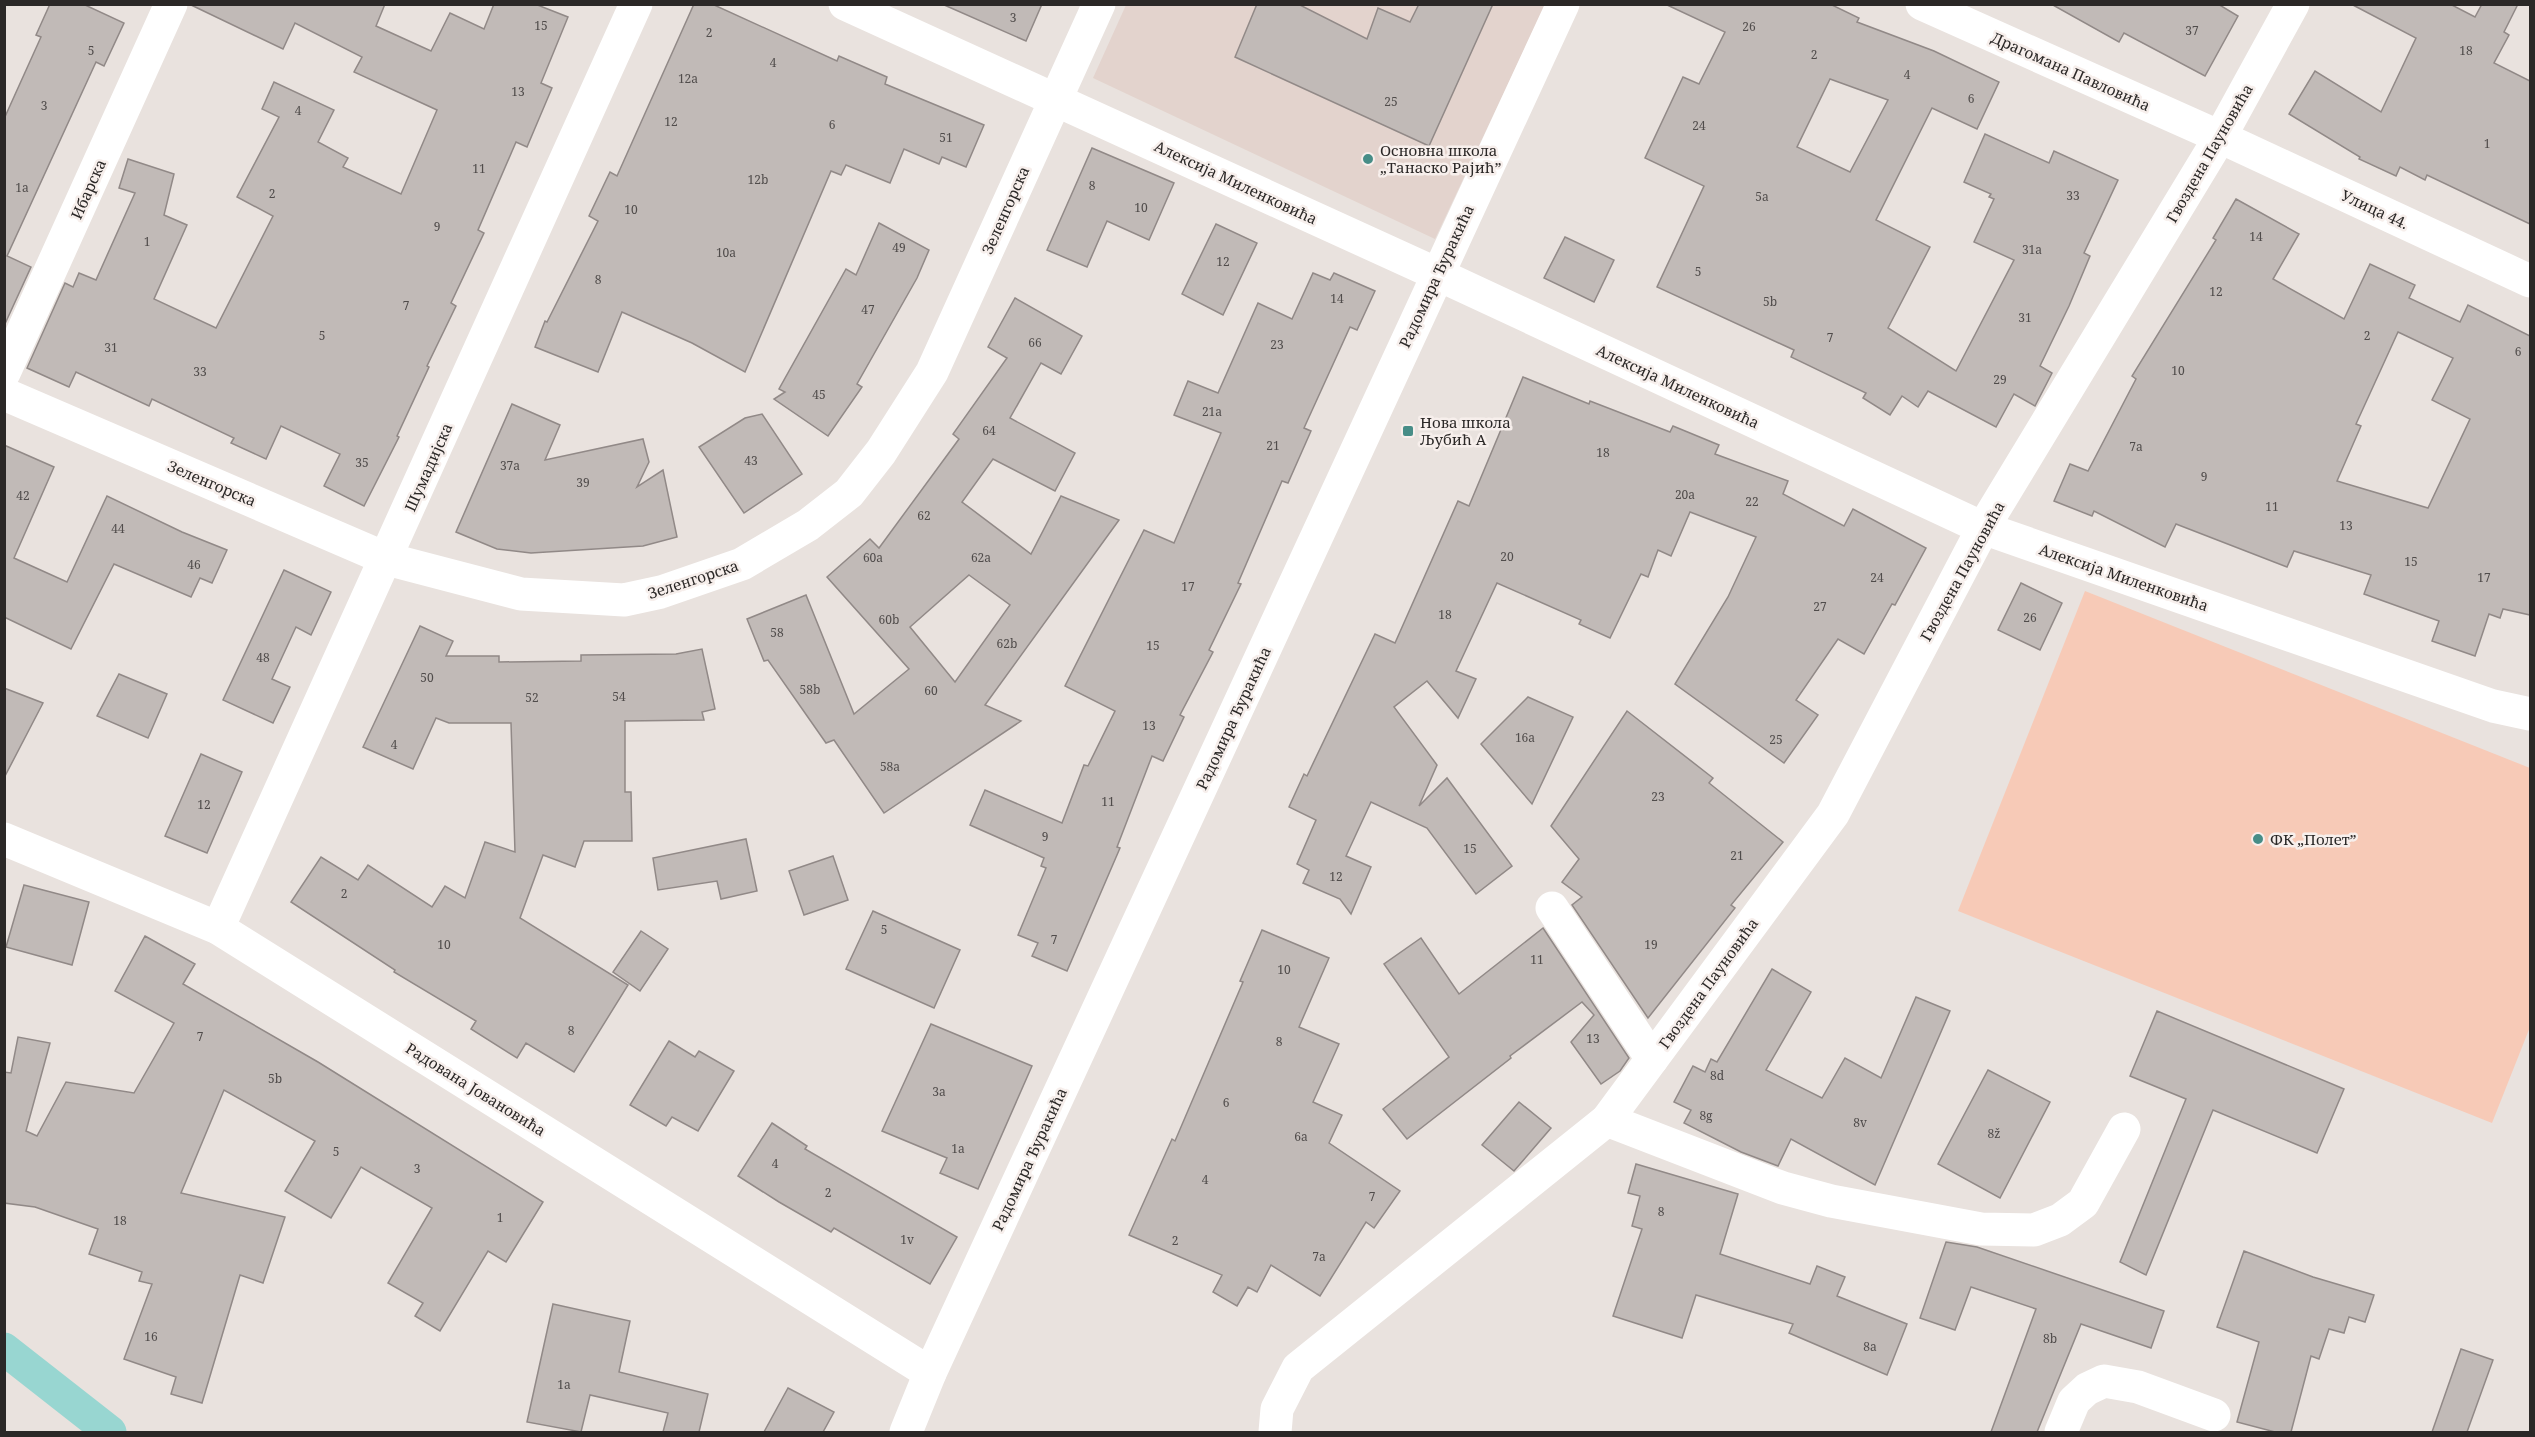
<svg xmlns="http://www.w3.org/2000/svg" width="2535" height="1437" viewBox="0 0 2535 1437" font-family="'Noto Serif',serif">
	<rect width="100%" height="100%" fill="#e9e2de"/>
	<polygon fill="#e3d3cd" points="1126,5 1545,5 1435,239 1093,78"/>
	<polygon fill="#f7cab7" points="2085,591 2530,768 2530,1027 2492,1123 1958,911"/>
	<g fill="#c1bab7" stroke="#918987" stroke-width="1.5" fill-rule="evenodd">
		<polygon points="50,4 83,4 124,23 104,66 96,62 7,256 31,267 4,326 4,119 41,37 36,35"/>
		<polygon points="189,4 385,4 376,26 431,51 450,13 484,29 494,4 535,4 568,17 541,83 552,88 527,147 516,142 478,230 484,233 451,303 456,306 427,366 429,367 397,436 399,437 364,506 324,486 340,454 281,426 266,459 231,443 234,438 152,399 149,406 76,372 69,387 27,368 65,283 73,287 79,273 96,280 135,193 119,188 128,159 174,174 164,215 187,225 154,299 216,328 273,216 237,197 279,117 262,109 274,82 334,110 318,142 348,158 343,167 401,194 437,110 354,72 362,57 295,23 283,49"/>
		<polygon points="694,4 712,4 837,61 839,56 887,77 885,84 984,125 966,167 942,157 939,164 904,149 890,183 846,165 841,175 831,171 745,372 692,343 622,312 598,372 535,347 545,321 547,322 598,221 589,216 610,172 617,176"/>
		<polygon points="942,4 1042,4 1026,41"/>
		<polygon points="1257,4 1298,4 1367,39 1378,8 1410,22 1419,4 1493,4 1429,146 1235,57"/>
		<path d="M1665 4H1830L1859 18 1857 22 1934 51 1999 82 1977 129 1932 108 1876 220 1930 247 1888 328 1956 371 2014 260 1974 242 1994 199 1989 197 1991 194 1964 182 1985 134 2049 163 2054 151 2118 180 2084 253 2090 256 2069 306 2040 366 2052 373 2035 406 2014 394 1996 427 1928 391 1918 407 1902 396 1890 415 1863 398 1866 393 1791 357 1794 350 1657 287 1704 186 1645 158 1683 77 1699 84 1725 32ZM1830 79 1888 100 1850 172 1797 147Z"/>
		<polygon points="2051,4 2218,4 2238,16 2205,76 2124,33 2119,42"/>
		<polygon points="2351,4 2450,4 2475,17 2482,4 2518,4 2504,32 2509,35 2494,63 2530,81 2530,224 2427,175 2425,180 2400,167 2396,176 2359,159 2360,157 2289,114 2315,71 2381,112 2416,38"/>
		<polygon points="1092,148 1174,183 1149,240 1107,221 1087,267 1047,250"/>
		<path d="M2236 199 2299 234 2273 279 2344 319 2370 264 2415 285 2409 298 2460 322 2468 305 2530 336V615L2503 609 2500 618 2489 614 2475 656 2432 641 2439 621 2364 594 2371 575 2294 551 2287 567 2176 524 2165 547 2094 511 2092 516 2054 501 2070 464 2088 471 2136 379 2132 376 2216 240 2213 238ZM2398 332 2453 358 2432 400 2470 419 2428 508 2337 481 2361 426 2356 424Z"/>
		<polygon points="879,223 929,250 917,278 857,384 862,387 828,436 774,399 785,392 779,389 846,269 856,275"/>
		<polygon points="1216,224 1257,243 1223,315 1182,294"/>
		<polygon points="1565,237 1614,260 1594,302 1544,278"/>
		<polygon points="1313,273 1330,280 1334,273 1375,291 1357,330 1350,327 1304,428 1311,431 1288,483 1282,481 1238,583 1241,584 1209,650 1213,652 1180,715 1184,717 1163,761 1152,756 1117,847 1120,848 1067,971 1032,956 1038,943 1018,935 1046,868 1041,866 1044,858 970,825 985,790 1062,823 1084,765 1088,766 1115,711 1065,686 1144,530 1174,543 1221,433 1174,415 1188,381 1218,393 1258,303 1292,319"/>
		<path d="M1015 298 1082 336 1061 374 1041 363 1010 418 1075 453 1055 491 993 459 962 502 1031 554 1061 496 1119 520 985 705 1021 721 884 813 834 740 826 743 768 660 764 661 747 619 806 595 854 714 909 669 827 577 870 539 879 548 959 439 953 434 1007 358 988 347ZM969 575 1010 605 955 682 910 627Z"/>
		<polygon points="1523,377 1589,404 1590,401 1670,432 1673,426 1719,445 1715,454 1788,481 1783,494 1844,526 1853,509 1926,548 1895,605 1892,604 1864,654 1838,639 1796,700 1818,715 1784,763 1675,684 1728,597 1756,537 1690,512 1671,556 1658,550 1648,577 1641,574 1610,638 1579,624 1581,620 1497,583 1456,671 1476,679 1458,718 1427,681 1394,707 1437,765 1419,806 1447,778 1512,866 1476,894 1427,828 1371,802 1346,856 1371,867 1351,914 1340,899 1303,883 1309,870 1297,864 1316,820 1289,807 1304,774 1307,776 1375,634 1395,643 1458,501 1469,506"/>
		<polygon points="512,404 560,425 545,460 643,439 649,462 637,487 663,470 677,537 643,546 531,553 497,549 456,532"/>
		<polygon points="762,414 802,474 744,513 699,447 745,418"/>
		<polygon points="4,445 54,467 14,558 67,582 107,496 182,532 227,550 212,583 200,578 191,597 114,564 71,649 4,617"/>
		<polygon points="284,570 331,592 311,635 296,627 272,679 290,687 273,723 223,700"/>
		<polygon points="2021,583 2062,603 2040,650 1998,630"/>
		<polygon points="420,626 453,641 446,656 499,656 499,662 581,661 581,655 676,654 702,649 715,709 702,712 704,720 625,721 625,792 631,792 632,841 584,841 575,867 543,855 520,918 628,985 574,1072 526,1043 517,1058 471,1029 476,1021 394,972 395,970 291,902 321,857 358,880 368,865 432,907 445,886 465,898 485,842 515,852 511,723 449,723 436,718 413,769 363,747"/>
		<polygon points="119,674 167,694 148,738 97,716"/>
		<polygon points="4,688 43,703 4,778"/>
		<polygon points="1528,697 1573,717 1532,804 1481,744"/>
		<polygon points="1627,711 1713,778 1709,783 1783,842 1731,905 1735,908 1648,1018 1572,905 1582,897 1562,882 1579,859 1551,826"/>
		<polygon points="201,754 242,772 207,853 165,836"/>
		<polygon points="746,839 757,891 721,899 717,881 658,890 653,858"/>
		<polygon points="833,856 848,900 804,915 789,871"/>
		<polygon points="24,885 89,902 72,965 6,947"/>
		<polygon points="873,911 960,950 934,1008 846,969"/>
		<polygon points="1543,928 1629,1058 1620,1071 1601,1084 1571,1042 1594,1015 1582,1002 1510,1056 1511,1058 1407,1139 1383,1109 1449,1057 1384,964 1421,938 1459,994"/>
		<polygon points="1262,930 1329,958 1299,1027 1339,1044 1313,1102 1342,1115 1329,1143 1400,1191 1374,1228 1366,1222 1320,1296 1271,1265 1257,1292 1248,1287 1237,1306 1213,1292 1222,1275 1129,1235 1172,1139 1175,1141 1243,982 1240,981"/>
		<polygon points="641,931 668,949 640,991 613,972"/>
		<polygon points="145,936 195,964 183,984 318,1062 543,1202 506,1262 488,1251 440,1331 415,1316 423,1303 388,1283 432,1208 361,1167 331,1218 285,1191 315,1141 224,1090 181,1193 285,1217 263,1283 240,1275 202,1403 171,1394 176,1377 124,1359 152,1284 139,1281 142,1272 89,1254 98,1229 35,1207 4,1203 4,1072 11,1073 18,1037 50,1043 26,1131 37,1136 66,1082 134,1093 174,1023 115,991"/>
		<polygon points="1772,969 1811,992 1766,1070 1822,1098 1845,1058 1881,1078 1916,997 1950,1011 1875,1185 1791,1139 1778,1166 1741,1152 1684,1123 1691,1110 1674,1102 1693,1066 1705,1072 1711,1059 1717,1062"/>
		<polygon points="2157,1011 2344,1089 2317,1153 2213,1110 2146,1275 2120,1262 2186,1099 2130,1076"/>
		<polygon points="931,1024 1032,1066 978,1189 940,1173 947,1158 882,1131"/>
		<polygon points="669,1041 695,1057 699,1051 734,1071 698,1131 672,1117 666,1126 630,1105"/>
		<polygon points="1988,1070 2050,1102 2000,1198 1938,1164"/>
		<polygon points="1519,1102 1551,1128 1514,1171 1482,1145"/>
		<polygon points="772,1123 807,1146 805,1149 957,1237 930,1284 834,1228 831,1232 779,1202 738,1176"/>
		<polygon points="1636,1164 1738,1194 1720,1254 1810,1284 1817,1266 1845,1277 1837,1296 1907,1324 1887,1375 1789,1333 1793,1324 1696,1295 1682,1338 1613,1316 1642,1229 1632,1226 1640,1196 1628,1193"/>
		<polygon points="1946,1242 1977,1247 2164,1311 2151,1348 2081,1324 2037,1432 1991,1432 2036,1309 1971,1287 1955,1330 1920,1318"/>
		<polygon points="2244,1251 2313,1277 2374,1295 2365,1322 2349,1317 2344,1333 2329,1329 2319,1359 2311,1356 2291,1432 2275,1432 2237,1422 2259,1342 2217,1327"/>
		<polygon points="553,1304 630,1321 619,1372 708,1394 699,1432 663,1432 668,1413 590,1395 581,1432 527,1422"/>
		<polygon points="2461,1349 2493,1360 2467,1432 2432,1432"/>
		<polygon points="788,1388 834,1412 823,1432 764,1432"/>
	</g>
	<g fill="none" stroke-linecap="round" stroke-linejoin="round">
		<g stroke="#fff" stroke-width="33">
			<polyline points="845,4 1437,274 1983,528 2493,706 2530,714"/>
			<polyline points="1922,4 2220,137 2530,281"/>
			<polyline points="4,373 171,4"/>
			<polyline points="4,394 387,559 521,594 624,600 661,592 742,564 808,525 849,493 881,452 932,372 1099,4"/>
			<polyline points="4,839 218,928 930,1373"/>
			<polyline points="1552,908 1652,1059"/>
			<polyline points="218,928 636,4"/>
			<polyline points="1607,1120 1783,1188 1831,1201 1981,1229 2034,1230 2060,1220 2083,1203 2124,1129"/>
			<polyline points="906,1432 930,1373 1563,4"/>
			<polyline points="1275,1432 1277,1409 1298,1368 1607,1120 1833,814 1983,528 2220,137 2293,4"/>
			<polyline points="2061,1432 2074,1401 2087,1389 2104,1381 2138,1387 2214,1415"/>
		</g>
		<polyline stroke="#98d6d1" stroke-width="33" points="4,1349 110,1432"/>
	</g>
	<g fill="#478d87" stroke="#f7efec" stroke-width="2">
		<circle cx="1368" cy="159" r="6"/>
		<rect x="1402" y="425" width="12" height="12" rx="3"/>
		<circle cx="2258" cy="839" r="6"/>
	</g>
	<g text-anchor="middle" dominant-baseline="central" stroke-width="5" stroke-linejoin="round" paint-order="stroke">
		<g font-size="12" fill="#504c4b">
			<text x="1013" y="17">3</text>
			<text x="541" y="25">15</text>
			<text x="1749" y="26">26</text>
			<text x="2192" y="30">37</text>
			<text x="709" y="32">2</text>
			<text x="91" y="50">5</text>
			<text x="2466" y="50">18</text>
			<text x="1814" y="54">2</text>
			<text x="773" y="62">4</text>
			<text x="1907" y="74">4</text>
			<text x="688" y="78">12a</text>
			<text x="518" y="91">13</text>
			<text x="1971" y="98">6</text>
			<text x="1391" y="101">25</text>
			<text x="44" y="105">3</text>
			<text x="298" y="110">4</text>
			<text x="671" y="121">12</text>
			<text x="832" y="124">6</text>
			<text x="1699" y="125">24</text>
			<text x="946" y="137">51</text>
			<text x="2487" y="143">1</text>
			<text x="479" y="168">11</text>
			<text x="758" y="179">12b</text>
			<text x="1092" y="185">8</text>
			<text x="22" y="187">1a</text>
			<text x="272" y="193">2</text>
			<text x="2073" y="195">33</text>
			<text x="1762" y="196">5a</text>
			<text x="1141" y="207">10</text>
			<text x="631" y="209">10</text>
			<text x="437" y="226">9</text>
			<text x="2256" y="236">14</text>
			<text x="147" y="241">1</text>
			<text x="899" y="247">49</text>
			<text x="2032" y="249">31a</text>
			<text x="726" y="252">10a</text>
			<text x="1223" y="261">12</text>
			<text x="1698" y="271">5</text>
			<text x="598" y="279">8</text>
			<text x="2216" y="291">12</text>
			<text x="1337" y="298">14</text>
			<text x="1770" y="301">5b</text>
			<text x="406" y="305">7</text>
			<text x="868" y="309">47</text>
			<text x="2025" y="317">31</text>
			<text x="322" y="335">5</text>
			<text x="2367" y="335">2</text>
			<text x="1830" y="337">7</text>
			<text x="1035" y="342">66</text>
			<text x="1277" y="344">23</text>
			<text x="111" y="347">31</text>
			<text x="2518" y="351">6</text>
			<text x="2178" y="370">10</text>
			<text x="200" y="371">33</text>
			<text x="2000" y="379">29</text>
			<text x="819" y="394">45</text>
			<text x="1212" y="411">21a</text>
			<text x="989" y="430">64</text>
			<text x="1273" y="445">21</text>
			<text x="2136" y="446">7a</text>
			<text x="1603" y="452">18</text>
			<text x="751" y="460">43</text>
			<text x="362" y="462">35</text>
			<text x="510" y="465">37a</text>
			<text x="2204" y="476">9</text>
			<text x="583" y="482">39</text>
			<text x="1685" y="494">20a</text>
			<text x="23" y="495">42</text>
			<text x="1752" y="501">22</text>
			<text x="2272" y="506">11</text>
			<text x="924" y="515">62</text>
			<text x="2346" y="525">13</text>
			<text x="118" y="528">44</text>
			<text x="1507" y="556">20</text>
			<text x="873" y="557">60a</text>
			<text x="981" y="557">62a</text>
			<text x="2411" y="561">15</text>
			<text x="194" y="564">46</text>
			<text x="1877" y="577">24</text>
			<text x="2484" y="577">17</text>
			<text x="1188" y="586">17</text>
			<text x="1820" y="606">27</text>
			<text x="1445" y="614">18</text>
			<text x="2030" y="617">26</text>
			<text x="889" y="619">60b</text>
			<text x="777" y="632">58</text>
			<text x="1007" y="643">62b</text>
			<text x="1153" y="645">15</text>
			<text x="263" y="657">48</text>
			<text x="427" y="677">50</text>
			<text x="810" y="689">58b</text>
			<text x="931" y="690">60</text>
			<text x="619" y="696">54</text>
			<text x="532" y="697">52</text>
			<text x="1149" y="725">13</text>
			<text x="1525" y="737">16a</text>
			<text x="1776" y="739">25</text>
			<text x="394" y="744">4</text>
			<text x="890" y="766">58a</text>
			<text x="1658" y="796">23</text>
			<text x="1108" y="801">11</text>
			<text x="204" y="804">12</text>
			<text x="1045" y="836">9</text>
			<text x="1470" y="848">15</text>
			<text x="1737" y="855">21</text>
			<text x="1336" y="876">12</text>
			<text x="344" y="893">2</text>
			<text x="884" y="929">5</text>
			<text x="1054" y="939">7</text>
			<text x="444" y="944">10</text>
			<text x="1651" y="944">19</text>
			<text x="1537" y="959">11</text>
			<text x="1284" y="969">10</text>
			<text x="571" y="1030">8</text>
			<text x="200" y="1036">7</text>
			<text x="1593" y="1038">13</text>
			<text x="1279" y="1041">8</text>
			<text x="1717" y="1075">8d</text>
			<text x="275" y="1078">5b</text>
			<text x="939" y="1091">3a</text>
			<text x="1226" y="1102">6</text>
			<text x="1706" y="1115">8g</text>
			<text x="1860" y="1122">8v</text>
			<text x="1994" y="1133">8ž</text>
			<text x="1301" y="1136">6a</text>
			<text x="958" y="1148">1a</text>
			<text x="336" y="1151">5</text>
			<text x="775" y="1163">4</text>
			<text x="417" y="1168">3</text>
			<text x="1205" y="1179">4</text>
			<text x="828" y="1192">2</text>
			<text x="1372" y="1196">7</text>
			<text x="1661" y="1211">8</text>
			<text x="500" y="1217">1</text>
			<text x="120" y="1220">18</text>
			<text x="907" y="1239">1v</text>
			<text x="1175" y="1240">2</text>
			<text x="1319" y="1256">7a</text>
			<text x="151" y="1336">16</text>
			<text x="2050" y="1338">8b</text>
			<text x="1870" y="1346">8a</text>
			<text x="564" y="1384">1a</text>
		</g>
		<g font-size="15" fill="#2b2827" stroke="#f7efec">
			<text transform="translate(2071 71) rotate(24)">Драгомана Павловића</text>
			<text transform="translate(2209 153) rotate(-60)">Гвоздена Пауновића</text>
			<text transform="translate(1236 182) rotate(25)">Алексија Миленковића</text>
			<text transform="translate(88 189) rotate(-66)">Ибарска</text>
			<text transform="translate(2375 209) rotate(25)">Улица 44.</text>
			<text transform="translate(1005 210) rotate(-66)">Зеленгорска</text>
			<text transform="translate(1436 276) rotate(-65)">Радомира Ђуракића</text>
			<text transform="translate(1678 386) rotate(25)">Алексија Миленковића</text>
			<text transform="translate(428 467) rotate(-66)">Шумадијска</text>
			<text transform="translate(212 483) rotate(23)">Зеленгорска</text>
			<text transform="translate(1962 571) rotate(-61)">Гвоздена Пауновића</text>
			<text transform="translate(2124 577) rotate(19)">Алексија Миленковића</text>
			<text transform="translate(693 579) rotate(-18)">Зеленгорска</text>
			<text transform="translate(1233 718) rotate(-65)">Радомира Ђуракића</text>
			<text transform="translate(1708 983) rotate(-54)">Гвоздена Пауновића</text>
			<text transform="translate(476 1089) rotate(32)">Радована Јовановића</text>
			<text transform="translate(1029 1159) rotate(-65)">Радомира Ђуракића</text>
		</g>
		<g font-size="15" fill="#2b2827" stroke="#f7efec" text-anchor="start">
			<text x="1380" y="150">Основна школа<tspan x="1380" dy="17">„Танаско Рајић”</tspan></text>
			<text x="1420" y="422">Нова школа<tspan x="1420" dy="17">Љубић А</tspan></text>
			<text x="2270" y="839">ФК „Полет”</text>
		</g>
	</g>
	<rect width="2535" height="1437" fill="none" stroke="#2b2827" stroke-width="12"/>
</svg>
